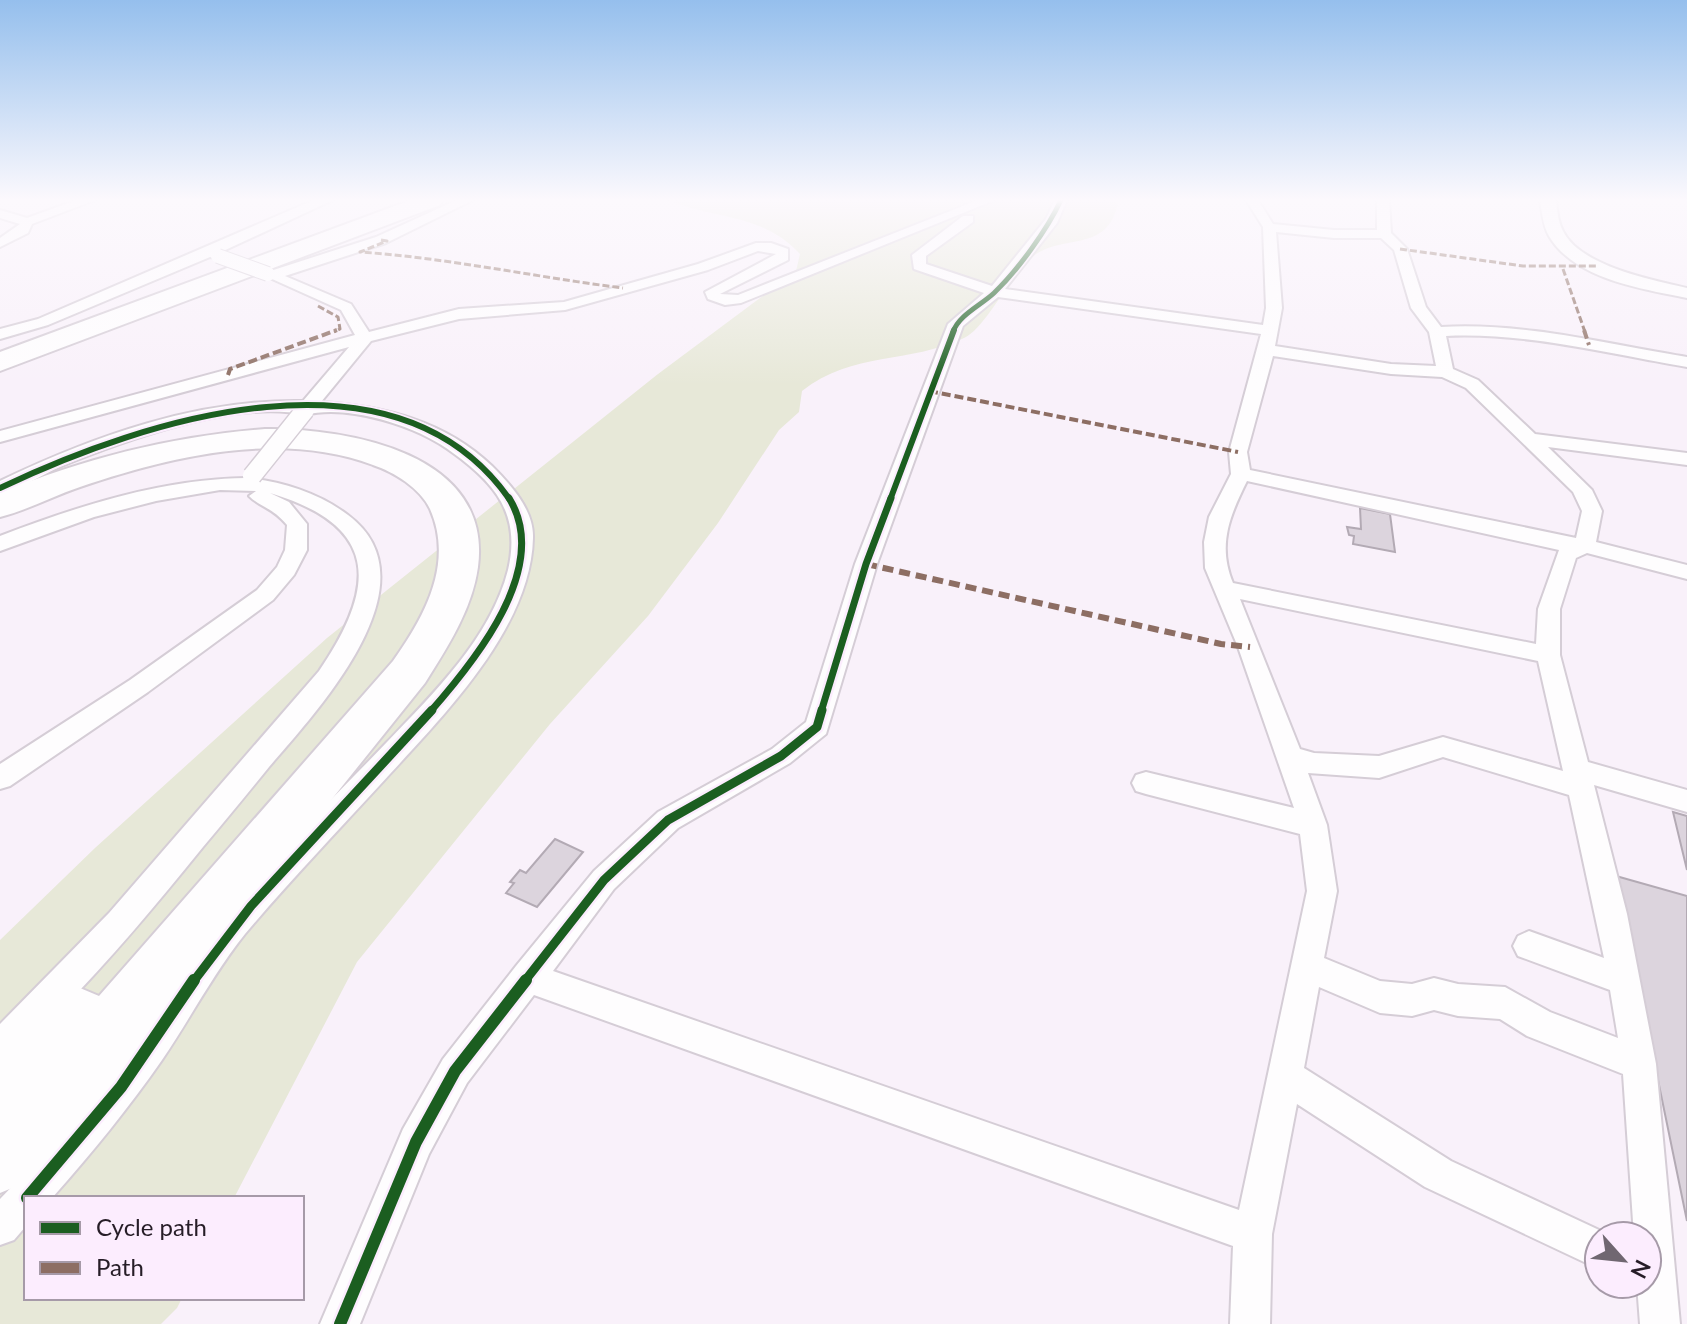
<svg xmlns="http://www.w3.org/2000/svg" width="1687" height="1324" viewBox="0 0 1687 1324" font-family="Lato,sans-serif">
	<rect width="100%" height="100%" fill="#f9f1fa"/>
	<path fill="#e7e8d8" d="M667 200H1109L1118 203C1107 255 1061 232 1031 258 1010 275 986 328 964 338 909 364 853 351 802 391L799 412 779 430 718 523 648 616 550 724 357 962 234 1198H26V1298H182L177 1308 161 1324H0V940L95 848 327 638 658 374 796 271 800 254C763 213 713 219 667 200Z"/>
	<g fill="#dcd4dd" stroke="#b3aab4" stroke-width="2">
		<polygon points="1360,508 1390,514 1395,552 1353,544 1354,536 1349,535 1347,527 1361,529"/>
		<polygon points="1673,812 1687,816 1687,870"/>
		<polygon points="555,839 583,852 537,907 506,893 514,883 510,882 520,870 526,873"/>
		<polygon points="1616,876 1687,896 1687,1221"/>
	</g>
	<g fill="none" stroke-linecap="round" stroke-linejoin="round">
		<defs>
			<g id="minor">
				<polygon points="77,200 95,200 32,224 28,233 0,247 0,238 20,224 0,218 0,210 27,218"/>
				<polygon points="314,200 333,200 221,252 225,256 223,259 210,257 48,325 0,339 0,329 38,319"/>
				<path d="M457 200H473L386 243 285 276 351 304 369 332 459 309 564 302 698 264 756 243H771L788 249V260L720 294 738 295 978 200H995L741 303 725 305 708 299 705 292 776 254 758 251 708 270 565 310 459 319 371 341 321 402C384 406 445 421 492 466 511 485 534 510 533 538 531 631 438 721 379 786 334 835 288 883 245 934 213 974 190 1019 162 1060 128 1109 91 1154 52 1198H26V1226L14 1240 0 1245V1199C49 1149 96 1094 137 1037 163 1001 185 962 213 927 266 862 329 803 387 742 434 693 491 637 508 570 521 515 496 484 453 453 418 426 348 404 305 415 238 399 126 440 62 466 41 475 21 489 0 494V481C94 436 197 399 303 401L349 347 0 442V431L355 335 341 310 261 274 376 237Z"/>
				<path d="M1055 200H1067L1057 223 1005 289 1263 325 1266 308 1263 227 1246 200H1258L1273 224 1334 230H1377V200H1389L1391 233 1407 249 1426 307 1441 327C1523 322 1607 344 1687 357V367C1609 354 1525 332 1446 336L1453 369 1478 380 1535 434 1687 453V465L1548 447 1592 490 1602 511 1596 542 1687 565V579L1587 553 1576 558 1560 609V655L1588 762 1687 790V812L1594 785 1627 914 1656 1064 1680 1324H1640L1637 1284H1647V1236H1634L1623 1074 1527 1036 1500 1019 1458 1016 1434 1010 1412 1016 1380 1013 1319 987 1304 1068 1451 1161 1612 1236H1599V1269L1425 1187 1297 1104 1272 1234 1270 1324H1230L1233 1246 534 995 467 1083 429 1154 360 1324H320L403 1129 443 1059 516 966 594 871 658 812 772 749 806 722 855 564 948 324 984 293 914 269 912 255 963 216H973V222L926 256V264L992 286 1046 219ZM1276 232 1334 238H1381L1394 250 1411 308 1429 332 1436 366 1391 364 1275 346 1282 308ZM998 297 1261 334 1229 452 1231 474 1209 517 1204 542 1205 568 1238 647 1294 808 1146 772 1136 775 1132 783 1136 791 1146 794 1300 834 1307 891 1239 1210 553 971 614 889 678 828 790 763 826 734 877 564 963 326ZM1273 356 1391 374 1442 377 1466 388 1573 492 1582 511 1576 538 1250 470 1247 452ZM1247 481 1559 550 1538 609 1536 644 1233 583C1217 545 1230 515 1247 481ZM1240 599 1538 661 1563 771 1443 737 1379 756 1314 753 1300 749ZM1443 757 1569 795 1604 958 1529 931 1518 936 1513 946 1518 956 1610 990 1618 1038 1550 1012 1505 987 1458 984 1434 978 1412 984 1380 981 1324 958 1337 891 1327 825 1308 773 1379 778Z"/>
				<path d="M246 478C281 481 319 493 348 515 438 582 317 711 269 767 247 794 225 821 203 847 157 904 110 960 59 1012 41 1030 23 1054 0 1064V1024L109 913 319 671C377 586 380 526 270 493L289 502 307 524V550L294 575 273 600 148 692 10 786 0 789V764L130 680 257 590 277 567 285 550 287 525C272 507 261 508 249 496L256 491 220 490 156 501 94 517 0 551V536C78 506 162 479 246 478Z"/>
			</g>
			<path id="tertiary" d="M1540 200H1556C1557 210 1558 222 1563 231 1580 266 1652 280 1687 288V298C1643 289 1574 279 1549 236 1543 226 1542 212 1540 200Z"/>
			<g id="motorway">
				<polygon points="411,200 443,200 440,205 0,371 0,352"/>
				<path d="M265 429C348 428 493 453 478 567 472 610 447 648 425 683L24 1183 0 1193V1061L59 997 80 988 99 996 393 661C425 616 454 563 430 509 420 488 394 472 373 465 280 430 171 456 80 487 53 496 28 510 0 517V493C85 458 173 436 265 429Z"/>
			</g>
		</defs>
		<use href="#minor" stroke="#d5cdd6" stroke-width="4"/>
		<use href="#tertiary" stroke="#d5cdd6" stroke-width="4"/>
		<use href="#motorway" stroke="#d5cdd6" stroke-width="4"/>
		<use href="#minor" fill="#fefdfe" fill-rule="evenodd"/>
		<use href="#tertiary" fill="#fefdfe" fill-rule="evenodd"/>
		<use href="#motorway" fill="#fefdfe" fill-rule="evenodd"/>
		<defs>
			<polyline id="minor-bridge-far1" points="218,256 268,274"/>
			<polyline id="minor-bridge" points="252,476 305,410"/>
		</defs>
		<use href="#minor-bridge-far1" stroke="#d5cdd6" stroke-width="16" stroke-linecap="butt"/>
		<use href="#minor-bridge" stroke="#d5cdd6" stroke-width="21" stroke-linecap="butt"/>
		<use href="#minor-bridge-far1" stroke="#fefdfe" stroke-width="14"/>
		<use href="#minor-bridge" stroke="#fefdfe" stroke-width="18"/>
		<g stroke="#8d6e63" stroke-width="3" stroke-dasharray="7 3" stroke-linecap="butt">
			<path d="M381 240 387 241 360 252C448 258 535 277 623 288"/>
			<polyline points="1400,249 1523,266 1598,266"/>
			<polyline points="1563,269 1585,332"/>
			<polyline points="318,306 338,317 340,329 334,332"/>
		</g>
		<g stroke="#8d6e63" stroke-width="4" stroke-dasharray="9 4" stroke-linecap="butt">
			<polyline points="1584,330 1589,345"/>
			<polyline points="228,375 230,369 337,330"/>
			<polyline points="929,391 1238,452"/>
		</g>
		<polyline stroke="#8d6e63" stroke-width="6" stroke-dasharray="11 6" stroke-linecap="butt" points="866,564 1221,644 1250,647"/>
		<defs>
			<path id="cycleway-far4" d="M953 332C959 315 980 306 994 293 1018 270 1047 230 1061 200"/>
			<g id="cycleway-far3">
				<path d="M0 488C145 419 396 337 510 500"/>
				<polyline points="890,500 954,330"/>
			</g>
			<g id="cycleway-far2">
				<path d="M430 712C475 661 552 567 509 498"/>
				<polyline points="821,712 866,564 891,498"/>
			</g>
			<g id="cycleway-far1">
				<polyline points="193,982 251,906 432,710"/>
				<polyline points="524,982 604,880 668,820 781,756 817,727 822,710"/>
			</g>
			<g id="cycleway">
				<polyline points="27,1198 121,1087 194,980"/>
				<polyline points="340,1324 416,1142 455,1071 526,980"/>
			</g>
		</defs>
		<use href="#cycleway-far4" stroke="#fcedfe" stroke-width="8"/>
		<use href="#cycleway-far3" stroke="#fcedfe" stroke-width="10"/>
		<use href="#cycleway-far2" stroke="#fcedfe" stroke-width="12"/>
		<use href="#cycleway-far1" stroke="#fcedfe" stroke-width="14"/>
		<use href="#cycleway" stroke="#fcedfe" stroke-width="17"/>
		<use href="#cycleway-far4" stroke="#1b5e20" stroke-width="5"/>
		<use href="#cycleway-far3" stroke="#1b5e20" stroke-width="6"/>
		<use href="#cycleway-far2" stroke="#1b5e20" stroke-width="7"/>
		<use href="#cycleway-far1" stroke="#1b5e20" stroke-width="9"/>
		<use href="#cycleway" stroke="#1b5e20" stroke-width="12"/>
	</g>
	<linearGradient id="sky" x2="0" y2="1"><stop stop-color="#95bfed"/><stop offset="0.52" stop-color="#fcf9fd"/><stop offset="1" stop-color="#fcf9fd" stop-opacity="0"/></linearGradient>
	<rect width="1687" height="385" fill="url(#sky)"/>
	<rect x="24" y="1196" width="280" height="104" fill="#fcedfe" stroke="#a69aa8" stroke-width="2"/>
	<rect x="40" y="1222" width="40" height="12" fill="#1b5e20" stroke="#a69aa8" stroke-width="2"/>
	<text x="96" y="1236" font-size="24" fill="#261d27">Cycle path</text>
	<rect x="40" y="1262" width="40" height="12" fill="#8d6e63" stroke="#a69aa8" stroke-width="2"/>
	<text x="96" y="1276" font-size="24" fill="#261d27">Path</text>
	<g transform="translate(1623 1260) rotate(117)"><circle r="38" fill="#fcedfe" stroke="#a69aa8" stroke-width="2"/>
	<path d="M0-6L14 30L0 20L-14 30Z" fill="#706771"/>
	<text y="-12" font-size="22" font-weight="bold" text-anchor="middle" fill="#261d27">N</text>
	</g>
</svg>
